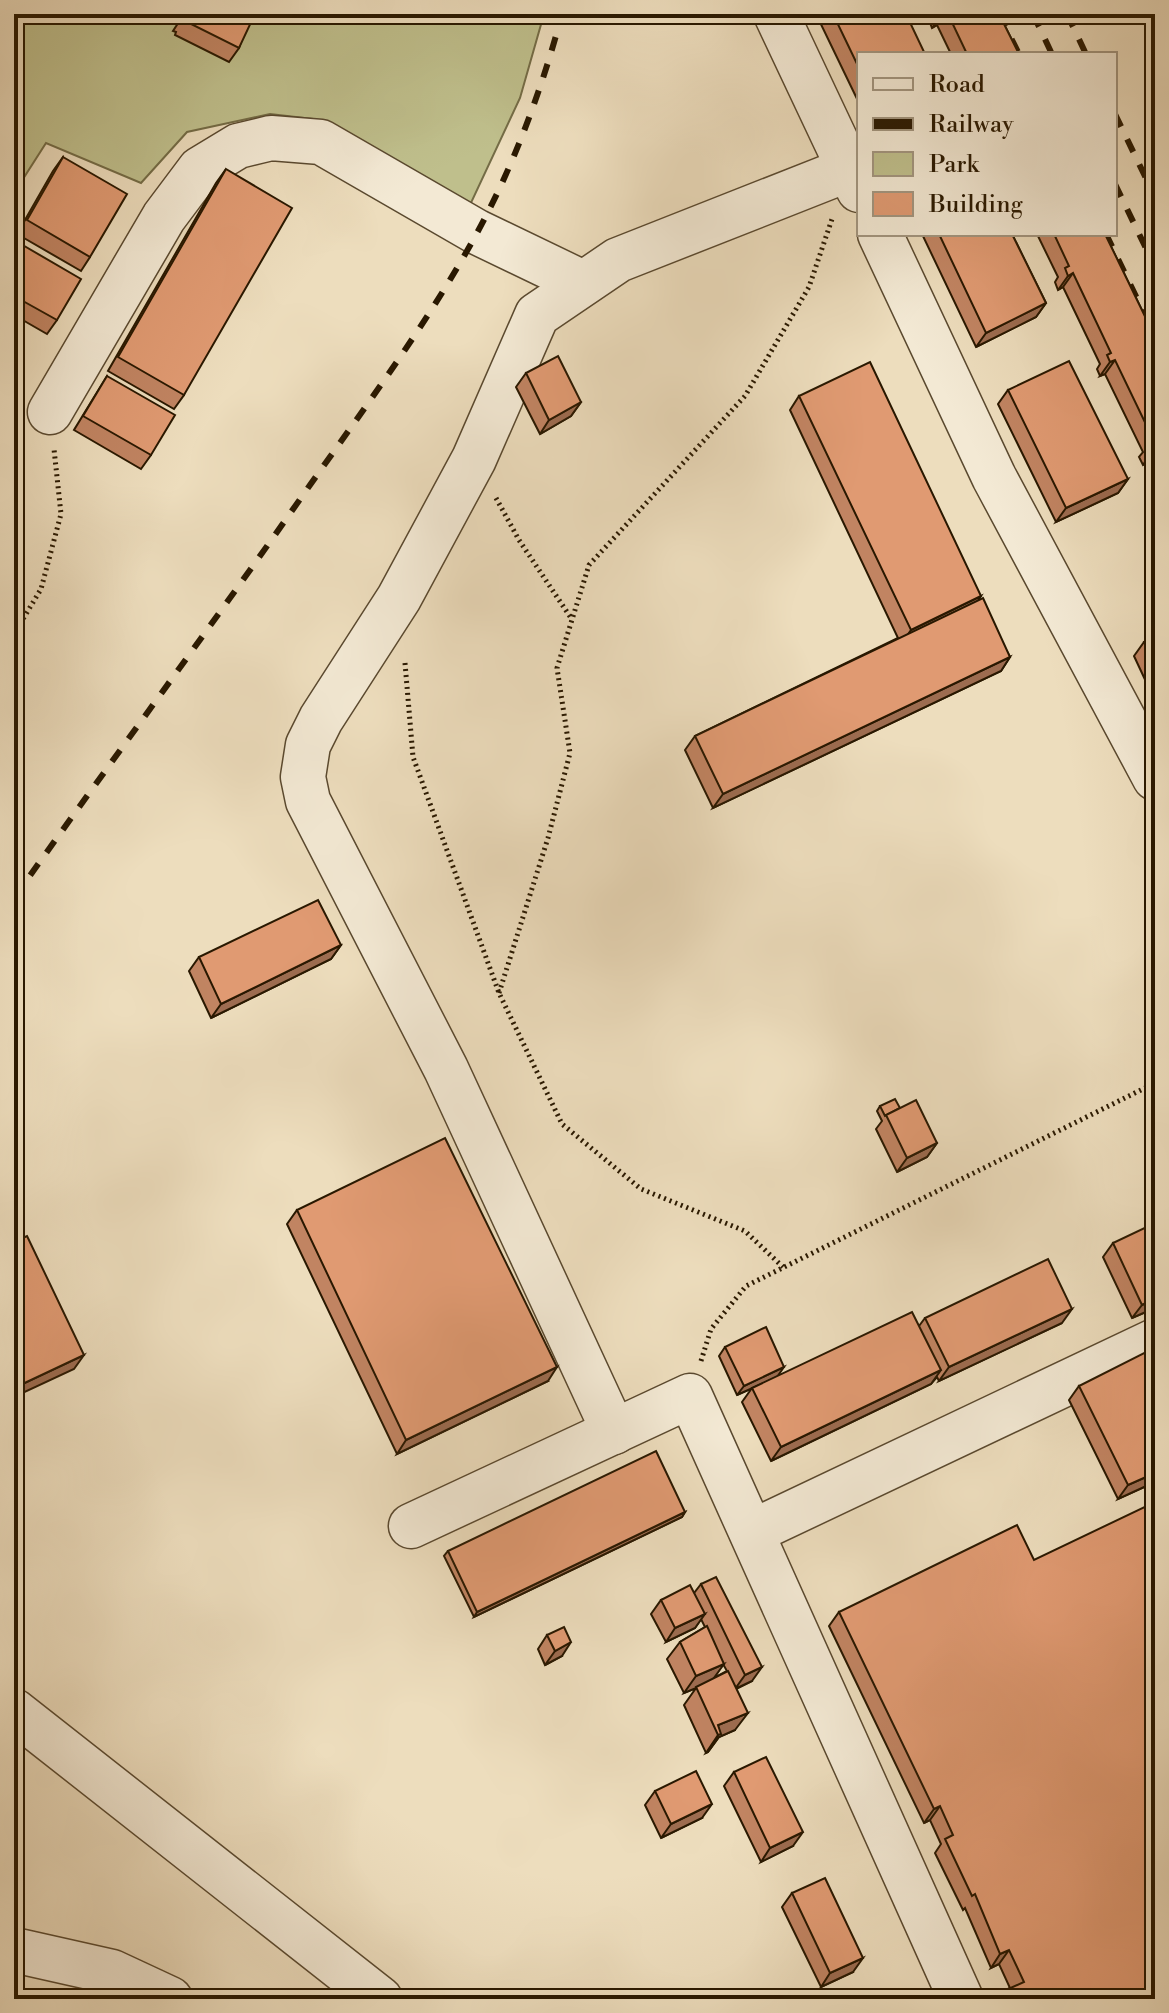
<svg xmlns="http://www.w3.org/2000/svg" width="1169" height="2013" viewBox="0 0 1169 2013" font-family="'Libre Bodoni',serif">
	<rect width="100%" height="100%" fill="#edddbd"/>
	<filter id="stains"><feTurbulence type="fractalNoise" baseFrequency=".0025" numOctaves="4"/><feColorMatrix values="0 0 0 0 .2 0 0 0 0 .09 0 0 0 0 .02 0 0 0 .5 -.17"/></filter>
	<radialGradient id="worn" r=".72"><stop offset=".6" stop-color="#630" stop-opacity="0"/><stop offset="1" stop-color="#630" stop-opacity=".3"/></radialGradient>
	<polygon fill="#bfbf8c" stroke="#746c46" stroke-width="2" points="14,14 544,14 520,98 470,205 342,141 313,119 270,114 187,132 141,183 46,143 14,193"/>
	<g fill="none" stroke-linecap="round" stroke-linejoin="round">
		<defs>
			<g id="minor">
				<polyline points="776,14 859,190"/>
				<polyline points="880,234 994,477 1155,778"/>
				<polyline points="50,412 164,217 200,169 238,146 271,138 321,142 477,232 583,283"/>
				<polyline points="614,1432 446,1069 308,801 303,777 308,745 321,719 399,598 474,459 537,315 618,260 849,169"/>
				<polyline points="411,1526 690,1396 961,1999"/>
				<polyline points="752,1532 1155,1341"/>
				<polyline points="14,1711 380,1999"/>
				<polyline points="14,1950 112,1972 170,1999"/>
			</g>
		</defs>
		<use href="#minor" stroke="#5a492f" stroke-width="47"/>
		<g stroke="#291800" stroke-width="5" stroke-dasharray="2 4" stroke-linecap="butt">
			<polyline points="496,498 519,540 571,618"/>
			<polyline points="14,634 41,589 61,514 54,449"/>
			<polyline points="405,663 413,757 499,993 562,1124 641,1189 745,1231 783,1267"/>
			<polyline points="499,993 548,838 570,753 557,668 589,565 745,396 809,287 832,219"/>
			<polyline points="701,1361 711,1329 746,1286 1155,1083"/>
		</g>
		<use href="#minor" stroke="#f3e9d4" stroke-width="44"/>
		<g stroke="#291800" stroke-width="6" stroke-dasharray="14 14" stroke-linecap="butt">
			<polyline points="999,14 1019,54"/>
			<polyline points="1033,14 1052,54"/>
			<polyline points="1067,14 1086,54"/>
			<polyline points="1115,114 1155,197"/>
			<polyline points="1115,184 1155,267"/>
			<polyline points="1106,234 1155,336"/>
			<path d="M14 898C112 760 213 624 310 485 368 403 429 321 477 233 514 165 542 89 562 14"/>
		</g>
	</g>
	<g fill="#c18462" stroke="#291800" stroke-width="2" fill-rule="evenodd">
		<polygon points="184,14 250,14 239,48 229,62 175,35 176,32 173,31"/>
		<polygon points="816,14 906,14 859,54 859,103"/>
		<polygon points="931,14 999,14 1019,54 951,54 937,25 932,28 929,20 932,15"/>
		<polygon points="63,157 90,257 81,271 17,234 53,171"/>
		<polygon points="226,169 184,395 174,409 108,371 216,183"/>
		<polygon points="922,234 1012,234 1046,303 1036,317 976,347"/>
		<polygon points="1037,234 1105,234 1155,337 1155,473 1153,474 1147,462 1143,465 1139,457 1143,452 1105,374 1100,376 1097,369 1100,364 1063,287 1058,290 1055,282 1058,277"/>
		<polygon points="14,240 57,320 47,334 14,315"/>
		<polygon points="526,373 581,402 571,416 540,434 516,387"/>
		<polygon points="107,376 151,455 141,469 74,430"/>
		<polygon points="1008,390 1128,479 1118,493 1056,522 998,404"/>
		<polygon points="799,396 979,600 1010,657 1001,671 713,808 685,750 695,736 898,638 790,410"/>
		<polygon points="1155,636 1155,701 1134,656 1144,642"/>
		<polygon points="341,945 331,959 211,1018 189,971 199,957"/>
		<polygon points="880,1106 900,1108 937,1143 927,1157 897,1172 876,1129 882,1121 877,1111"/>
		<polygon points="297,1210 548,1381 397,1454 287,1224"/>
		<polygon points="1113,1243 1155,1308 1132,1318 1103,1257"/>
		<polygon points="925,1318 1062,1323 939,1381 937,1377 931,1384 771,1461 742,1402 752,1388 759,1385 737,1395 719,1356 725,1347 777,1376 919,1326"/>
		<polygon points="1079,1386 1155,1482 1118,1499 1069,1400"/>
		<polygon points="685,1512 682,1517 474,1617 444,1556 448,1551"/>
		<path d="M701 1584 752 1681 736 1689 735 1730 719 1737 708 1752 706 1753 684 1705 696 1688 684 1693 667 1659 680 1642 705 1627 701 1619 695 1628 666 1642 651 1614 661 1600 694 1593ZM723 1664 727 1671 714 1678Z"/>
		<polygon points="839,1612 1155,1999 993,1999 997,1994 1010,1988 999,1964 991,1968 965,1908 963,1910 935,1853 941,1844 930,1820 924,1823 829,1626"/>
		<polygon points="547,1635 562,1656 545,1665 538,1649"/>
		<polygon points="734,1772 793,1846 761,1862 724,1786"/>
		<polygon points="655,1791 702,1818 661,1838 645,1805"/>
		<polygon points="792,1893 853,1972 821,1987 782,1907"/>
	</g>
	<g fill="#9d6c50" stroke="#291800" stroke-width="2">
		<polygon points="942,14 945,14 937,25 932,28"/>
		<polygon points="1073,273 1063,287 1058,290 1068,276"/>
		<polygon points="1046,303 1036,317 976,347 986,333"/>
		<polygon points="1115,360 1105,374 1100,376 1110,362"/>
		<polygon points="581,402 571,416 540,434 549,420"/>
		<polygon points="1155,449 1147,462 1143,465 1152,451"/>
		<polygon points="1128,479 1118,493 1056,522 1066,508"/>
		<polygon points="981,596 972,610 901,644 911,630"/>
		<polygon points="1010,657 1001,671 713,808 723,794"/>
		<polygon points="341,945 331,959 211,1018 221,1004"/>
		<polygon points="937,1143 927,1157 897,1172 907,1158"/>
		<polygon points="1155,1298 1155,1308 1132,1318 1142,1305"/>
		<polygon points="1072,1309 1062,1323 939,1381 949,1367"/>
		<polygon points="84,1355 74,1369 14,1397 14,1388"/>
		<polygon points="557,1367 548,1381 397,1454 406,1440"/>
		<polygon points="784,1367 777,1377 737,1395 744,1386"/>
		<polygon points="941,1370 931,1384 771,1461 781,1447"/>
		<polygon points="1155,1473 1155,1482 1118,1499 1128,1485"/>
		<polygon points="685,1512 682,1517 474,1617 477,1612"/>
		<polygon points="705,1614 695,1628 666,1642 675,1628"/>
		<polygon points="571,1642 562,1656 545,1665 555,1651"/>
		<polygon points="724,1664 711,1682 684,1693 696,1676"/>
		<polygon points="762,1667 752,1681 735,1689 745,1675"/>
		<polygon points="748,1713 735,1730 719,1737 708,1752 706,1753 718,1735 718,1725"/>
		<polygon points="712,1804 702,1818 661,1838 671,1824"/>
		<polygon points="940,1806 930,1820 924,1823 934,1809"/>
		<polygon points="803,1832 793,1846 761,1862 770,1848"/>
		<polygon points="1009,1950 999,1964 991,1968 1000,1954"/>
		<polygon points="863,1958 853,1972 821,1987 830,1973"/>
	</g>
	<g fill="#e09a72" stroke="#291800" stroke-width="2">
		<polygon points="185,14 250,14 254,16 239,48 185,21 186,18 183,17"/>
		<polygon points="833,14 906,14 925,54 859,54 859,68"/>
		<polygon points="948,14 999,14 1019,54 967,54"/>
		<polygon points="63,157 127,194 90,257 27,220"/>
		<polygon points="226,169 292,208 184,395 118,357"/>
		<polygon points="939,234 1012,234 1046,303 986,333"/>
		<polygon points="1054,234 1105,234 1155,337 1155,449 1152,451 1149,443 1154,441 1115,360 1110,362 1107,355 1111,353 1073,273 1068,276 1065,268 1069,266"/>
		<polygon points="14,240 81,279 57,320 14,296"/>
		<polygon points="558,356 581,402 549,420 526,373"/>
		<polygon points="1069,361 1128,479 1066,508 1008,390"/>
		<polygon points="870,362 981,596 911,630 799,396"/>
		<polygon points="107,376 175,415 151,455 83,416"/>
		<polygon points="983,598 1010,657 723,794 695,736"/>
		<polygon points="1155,636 1155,666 1144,642"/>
		<polygon points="318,900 341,945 221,1004 199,957"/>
		<polygon points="895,1099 900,1108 885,1116 880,1106"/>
		<polygon points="916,1100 937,1143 907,1158 886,1115"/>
		<polygon points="445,1138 557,1367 406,1440 297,1210"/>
		<polygon points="1155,1223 1155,1298 1142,1305 1113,1243"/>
		<polygon points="27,1236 84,1355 14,1388 14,1242"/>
		<polygon points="1048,1259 1072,1309 949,1367 925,1318"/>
		<polygon points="912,1312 941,1370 781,1447 752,1388"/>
		<polygon points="766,1327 784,1367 744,1386 725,1347"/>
		<polygon points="1152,1349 1155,1356 1155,1473 1128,1485 1079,1386"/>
		<polygon points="656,1451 685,1512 477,1612 448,1551"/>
		<polygon points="1155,1502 1155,1999 999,1999 997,1994 1024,1982 1009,1950 1000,1954 975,1894 972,1896 945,1839 953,1835 940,1806 934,1809 839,1612 1017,1525 1034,1560"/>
		<polygon points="716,1577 762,1667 745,1675 701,1584"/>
		<polygon points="690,1585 705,1614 675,1628 661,1600"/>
		<polygon points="707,1626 724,1664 696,1676 680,1642"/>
		<polygon points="564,1627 571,1642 555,1651 547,1635"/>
		<polygon points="728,1671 748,1713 718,1725 721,1734 718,1735 696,1687"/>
		<polygon points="766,1757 803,1832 770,1848 734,1772"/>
		<polygon points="696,1771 712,1804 671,1824 655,1791"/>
		<polygon points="825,1878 863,1958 830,1973 792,1893"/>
	</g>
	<rect width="1169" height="2013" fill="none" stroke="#edddbd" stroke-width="48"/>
	<rect x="16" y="16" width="1137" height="1981" fill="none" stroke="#291800" stroke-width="4"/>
	<rect x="24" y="24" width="1121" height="1965" fill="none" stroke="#291800" stroke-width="2"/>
	<rect x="857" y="52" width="260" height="184" fill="#f3e9d4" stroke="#a2957f" stroke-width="2"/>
	<rect x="873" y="78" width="40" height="12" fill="#f3e9d4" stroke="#a2957f" stroke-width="2"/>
	<text x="929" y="92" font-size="24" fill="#291800">Road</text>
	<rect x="873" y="118" width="40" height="12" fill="#291800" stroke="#a2957f" stroke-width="2"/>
	<text x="929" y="132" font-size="24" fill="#291800">Railway</text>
	<rect x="873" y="152" width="40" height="24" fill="#bfbf8c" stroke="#a2957f" stroke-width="2"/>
	<text x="929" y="172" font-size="24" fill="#291800">Park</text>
	<rect x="873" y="192" width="40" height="24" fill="#e09a72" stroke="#a2957f" stroke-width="2"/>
	<text x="929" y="212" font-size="24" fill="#291800">Building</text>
	<rect width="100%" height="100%" filter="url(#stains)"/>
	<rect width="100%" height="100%" fill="url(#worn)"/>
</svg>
